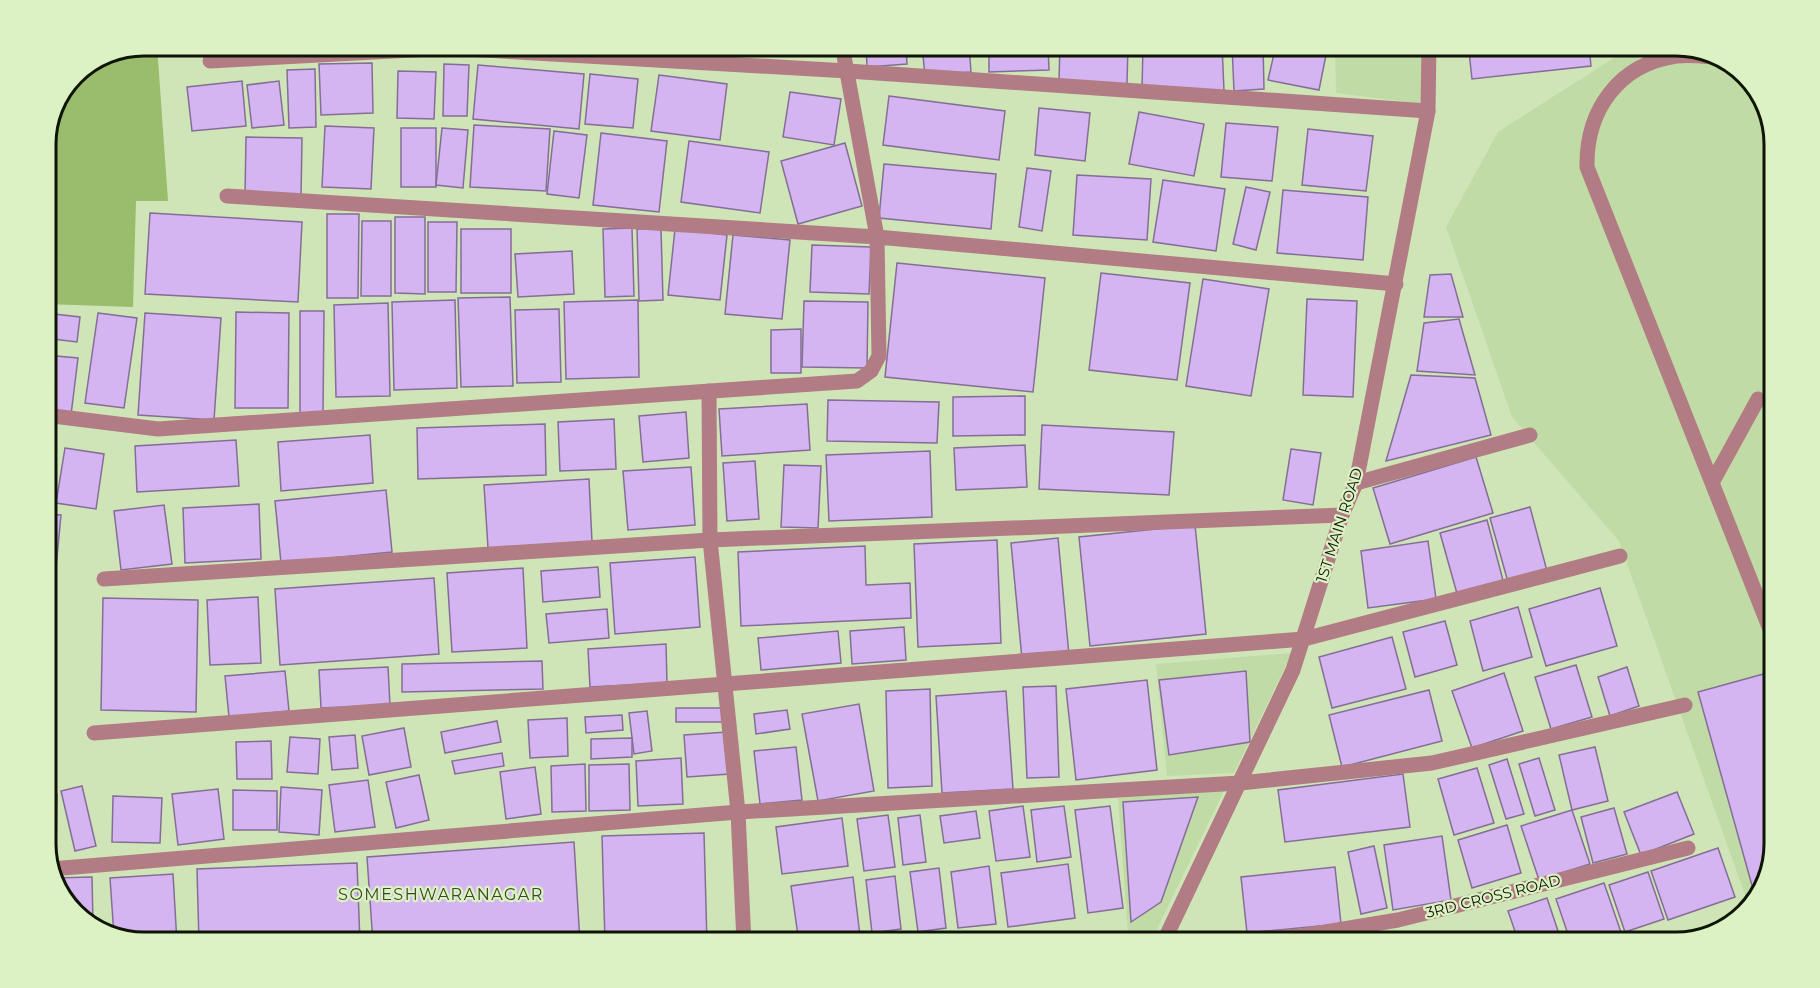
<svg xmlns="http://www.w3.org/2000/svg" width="1820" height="988" viewBox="0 0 1820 988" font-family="Montserrat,sans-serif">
	<rect width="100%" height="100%" fill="#cfe5b7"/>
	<g fill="#c1dba6">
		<polygon points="1335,45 1424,45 1423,104 1336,93"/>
		<polygon points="1634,45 1677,45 1721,55 1759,89 1775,137 1775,845 1765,889 1749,906 1619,541 1512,417 1446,227 1498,132"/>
		<polygon points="1292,653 1234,773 1167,776 1156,664"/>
		<polygon points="1225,789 1156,931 1128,935 1118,798"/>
		<polygon points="1733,922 1726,930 1677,943 1654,943"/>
	</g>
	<polygon fill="#99bd6d" points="143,45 157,45 168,201 136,201 133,307 45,304 45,137 74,74"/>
	<g fill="#d4b4f1" stroke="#846e96" stroke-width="1.5">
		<polygon points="770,45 820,45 771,54"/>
		<polygon points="866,45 906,45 907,64 867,67"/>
		<polygon points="922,45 969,45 971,72 925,76"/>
		<polygon points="989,45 1048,45 1049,70 989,72"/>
		<polygon points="1060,45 1128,45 1127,84 1059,82"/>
		<polygon points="1143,45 1222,45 1224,91 1142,89"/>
		<polygon points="1232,45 1263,45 1264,89 1234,91"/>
		<polygon points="1276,45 1328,45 1319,90 1268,80"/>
		<polygon points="1525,45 1589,45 1591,66 1472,79 1469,52"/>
		<polygon points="372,63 373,113 321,115 319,64"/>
		<polygon points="444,64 469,65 467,116 443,116"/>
		<polygon points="478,65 584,74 579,129 473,119"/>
		<polygon points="315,69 316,127 289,128 287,70"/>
		<polygon points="398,71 436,72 434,119 397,118"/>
		<polygon points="590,74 638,79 633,128 585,124"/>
		<polygon points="659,75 727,84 720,140 651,131"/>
		<polygon points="242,81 246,126 192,131 187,87"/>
		<polygon points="279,81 284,125 252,128 247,85"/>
		<polygon points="790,92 841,99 834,145 783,137"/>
		<polygon points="889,96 1005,111 999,160 883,145"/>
		<polygon points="1039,108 1090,113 1085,161 1035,155"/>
		<polygon points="1139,112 1204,124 1194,176 1129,164"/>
		<polygon points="1226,123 1278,127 1272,181 1221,177"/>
		<polygon points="474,125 550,129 546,191 470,187"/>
		<polygon points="325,126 374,128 371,189 322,187"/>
		<rect x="401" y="128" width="35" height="59"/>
		<polygon points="442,128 468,130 463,188 436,185"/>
		<polygon points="1308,129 1373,136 1366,191 1302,185"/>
		<polygon points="554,131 587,135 579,198 547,194"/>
		<polygon points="601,133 667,141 659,212 593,205"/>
		<polygon points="246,137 302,138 301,198 245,197"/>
		<polygon points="689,141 769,152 760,213 681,202"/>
		<polygon points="845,143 862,206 798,224 781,161"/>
		<polygon points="884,164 996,174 991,229 879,218"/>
		<polygon points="1027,168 1051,171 1042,231 1019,227"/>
		<polygon points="1077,175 1151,179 1147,240 1073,235"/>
		<polygon points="1163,180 1225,189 1216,251 1153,242"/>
		<polygon points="1246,187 1270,192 1256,250 1233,244"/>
		<polygon points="1283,190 1368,197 1363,260 1277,253"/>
		<polygon points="150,213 302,222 298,302 145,294"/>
		<polygon points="327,214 359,214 358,298 327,298"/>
		<polygon points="395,217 425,217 425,294 395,293"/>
		<polygon points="362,221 391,221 391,296 361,296"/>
		<polygon points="428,222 457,222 456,292 428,292"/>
		<polygon points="632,228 634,296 605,297 603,229"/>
		<rect x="461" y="229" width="50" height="64"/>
		<polygon points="637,229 661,229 663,300 639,301"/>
		<polygon points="675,229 727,235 720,300 668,295"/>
		<polygon points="733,235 790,240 782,319 725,314"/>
		<polygon points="812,245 871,247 869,294 810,292"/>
		<polygon points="572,251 574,294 518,297 515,254"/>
		<polygon points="897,263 1045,278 1033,392 885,377"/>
		<polygon points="1101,273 1190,283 1177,380 1089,370"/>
		<polygon points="1451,274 1463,317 1424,317 1430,275"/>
		<polygon points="1203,279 1269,289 1251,396 1186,386"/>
		<polygon points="510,297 513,386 461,387 458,298"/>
		<polygon points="1307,299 1357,301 1353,397 1303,395"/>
		<polygon points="455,300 457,388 394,390 392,302"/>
		<polygon points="638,300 639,377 566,379 564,302"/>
		<polygon points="804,301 868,302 867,368 802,367"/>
		<polygon points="388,303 390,396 336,397 334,305"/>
		<polygon points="559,309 561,382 517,383 515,310"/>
		<polygon points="300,311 324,311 323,413 300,413"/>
		<polygon points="236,312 289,313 288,408 235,408"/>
		<polygon points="45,313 80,317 77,342 45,338"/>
		<polygon points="98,313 137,318 124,408 85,403"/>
		<polygon points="145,313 221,318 214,420 138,415"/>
		<polygon points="1459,319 1475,375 1417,371 1424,323"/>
		<polygon points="801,329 801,373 771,373 771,330"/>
		<polygon points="45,355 78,358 71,415 45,412"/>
		<polygon points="1411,375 1475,378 1491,435 1386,461"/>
		<polygon points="1025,396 1025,435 953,436 953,397"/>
		<polygon points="828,400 939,402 937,443 827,441"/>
		<polygon points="807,404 810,450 722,456 719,409"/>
		<polygon points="686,412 689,458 643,462 639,416"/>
		<polygon points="614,419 616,469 560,471 558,422"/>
		<polygon points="545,424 546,475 418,479 417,428"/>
		<polygon points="1042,425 1174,432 1169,495 1039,489"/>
		<polygon points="370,435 373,483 281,491 278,442"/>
		<polygon points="236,440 239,486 137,492 135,446"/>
		<polygon points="1025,445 1027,487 956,490 954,448"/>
		<polygon points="45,448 55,449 49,503 45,502"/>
		<polygon points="65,448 104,454 96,509 56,503"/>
		<polygon points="1291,449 1321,453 1313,505 1283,500"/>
		<polygon points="930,451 932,517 829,521 826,455"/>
		<polygon points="1476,457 1493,513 1390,544 1373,488"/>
		<polygon points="755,461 759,519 727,521 723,463"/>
		<polygon points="784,465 821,466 818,528 781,527"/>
		<polygon points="691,467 695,525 628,530 623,471"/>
		<polygon points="589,479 592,542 488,548 484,485"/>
		<polygon points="386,490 392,552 281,563 275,501"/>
		<polygon points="259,504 261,559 185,563 183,508"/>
		<polygon points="164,505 172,564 121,570 114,511"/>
		<polygon points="1530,507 1547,571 1508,582 1490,518"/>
		<polygon points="45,514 61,515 52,610 45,610"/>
		<polygon points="1487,520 1504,584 1458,597 1440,533"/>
		<polygon points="1195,525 1206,634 1090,646 1079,537"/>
		<polygon points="1058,538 1069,655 1022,659 1011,543"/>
		<polygon points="997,540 1001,643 918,647 914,544"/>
		<polygon points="1428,541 1436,599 1368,608 1361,551"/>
		<polygon points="865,546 866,585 910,583 911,618 741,626 738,552"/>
		<polygon points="695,557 700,627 615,634 610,563"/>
		<polygon points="598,567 600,597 543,602 541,571"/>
		<polygon points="523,568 527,648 452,652 447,573"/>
		<polygon points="434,578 439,654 280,665 275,589"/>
		<polygon points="1600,588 1617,646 1546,666 1529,609"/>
		<polygon points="258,597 261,663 210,665 207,600"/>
		<polygon points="103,598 198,600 196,712 101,710"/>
		<polygon points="1518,607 1532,657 1483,671 1470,621"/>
		<polygon points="607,609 609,638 549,643 546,614"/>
		<polygon points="1445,621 1457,665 1415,677 1403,632"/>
		<polygon points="904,627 906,660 852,664 850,631"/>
		<polygon points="838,631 841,663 761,670 758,638"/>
		<polygon points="1392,637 1406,689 1332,708 1319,657"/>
		<polygon points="666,644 667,683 590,687 588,649"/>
		<polygon points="542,661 543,689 402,692 402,664"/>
		<polygon points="1576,665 1592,717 1551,729 1535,677"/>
		<polygon points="388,667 390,705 321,708 319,670"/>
		<polygon points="1627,667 1639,706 1610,716 1598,677"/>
		<polygon points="285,671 289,711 229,717 225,676"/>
		<polygon points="1246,671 1250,742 1169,755 1159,680"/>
		<polygon points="1504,673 1523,731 1472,748 1452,691"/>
		<polygon points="1767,673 1775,702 1775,845 1765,885 1753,889 1698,692"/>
		<polygon points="1147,680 1157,770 1076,780 1066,689"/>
		<polygon points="1056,686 1059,777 1027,778 1023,687"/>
		<polygon points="930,689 932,786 888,788 886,691"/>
		<polygon points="1429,690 1442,741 1342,767 1329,715"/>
		<polygon points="1006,691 1013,789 942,793 936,696"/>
		<polygon points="859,704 874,791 818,801 802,714"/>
		<rect x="676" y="708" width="46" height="14"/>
		<polygon points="787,710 790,729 756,734 754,714"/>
		<polygon points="647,711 652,751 634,754 629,713"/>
		<polygon points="622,715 623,730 586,733 585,717"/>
		<polygon points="567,718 568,756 530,758 528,720"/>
		<polygon points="497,721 501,742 445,753 441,732"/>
		<polygon points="404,728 411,767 369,775 362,736"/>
		<polygon points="727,732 730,774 687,777 684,735"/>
		<polygon points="355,735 358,768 332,770 329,737"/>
		<polygon points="290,737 320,739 318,774 287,772"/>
		<polygon points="632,738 632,757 591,759 591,739"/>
		<polygon points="271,741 272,779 237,779 236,742"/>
		<polygon points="796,747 802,800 760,804 754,751"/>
		<polygon points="1595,747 1608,801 1572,810 1559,755"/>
		<polygon points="502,753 504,766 455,774 452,761"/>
		<polygon points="681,758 683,804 638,806 636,761"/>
		<polygon points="1539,758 1555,810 1535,816 1519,764"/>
		<polygon points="1507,759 1524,814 1506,819 1489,765"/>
		<polygon points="585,764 586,811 552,812 551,766"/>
		<polygon points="629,764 630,810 589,811 589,765"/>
		<polygon points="535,767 541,814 506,819 500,772"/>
		<polygon points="1477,768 1494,823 1454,835 1438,779"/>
		<polygon points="1403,774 1410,827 1285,842 1278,790"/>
		<polygon points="419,775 429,820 396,828 386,782"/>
		<polygon points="368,780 375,827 335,832 329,785"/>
		<polygon points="82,786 96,846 75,851 61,791"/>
		<polygon points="281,787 322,790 319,835 279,832"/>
		<polygon points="218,789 224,839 178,845 172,794"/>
		<polygon points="233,790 277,791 277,830 233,830"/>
		<polygon points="1677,792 1694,834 1641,855 1624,812"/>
		<polygon points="45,794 57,794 56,854 45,852"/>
		<polygon points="113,796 162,798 160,843 112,842"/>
		<polygon points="1198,797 1161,902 1131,922 1123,802"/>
		<polygon points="1023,806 1030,857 996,861 989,811"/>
		<polygon points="1064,806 1071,857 1037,862 1031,810"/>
		<polygon points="1110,806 1123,908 1088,913 1075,810"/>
		<polygon points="1614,808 1627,854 1593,863 1581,817"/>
		<polygon points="1572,810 1590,864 1539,880 1521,826"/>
		<polygon points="976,811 980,838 944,843 940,816"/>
		<polygon points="888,815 895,867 864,871 857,819"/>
		<polygon points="920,815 926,862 903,865 898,818"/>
		<polygon points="842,818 848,866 782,874 776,827"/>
		<polygon points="1507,825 1521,873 1472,888 1458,840"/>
		<polygon points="704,833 707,943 605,943 602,836"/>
		<polygon points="1442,836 1451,900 1393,910 1384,845"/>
		<polygon points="574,842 580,943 373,943 367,857"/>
		<polygon points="1374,846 1387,908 1361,914 1348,852"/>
		<polygon points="1718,848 1735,897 1668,920 1651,871"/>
		<polygon points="357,863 360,943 199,943 197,869"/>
		<polygon points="1068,864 1075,918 1008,927 1001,873"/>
		<polygon points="989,866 996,924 958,928 951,872"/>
		<polygon points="1335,867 1341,924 1247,933 1241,877"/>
		<polygon points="939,868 946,928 918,932 910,872"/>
		<polygon points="1648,872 1664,919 1625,932 1609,885"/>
		<polygon points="173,874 177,943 143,943 114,936 110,878"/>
		<polygon points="895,876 901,929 872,933 866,880"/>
		<polygon points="92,877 93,923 89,923 62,900 54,878"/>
		<polygon points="853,877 860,936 799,943 791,886"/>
		<polygon points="1604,883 1623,938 1610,943 1571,943 1556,899"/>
		<polygon points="1547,898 1562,943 1519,943 1508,911"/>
		<polygon points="1404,935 1406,943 1374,943"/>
	</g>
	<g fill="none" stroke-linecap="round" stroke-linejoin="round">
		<g stroke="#b27c84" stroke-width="15">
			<path d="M1724 58C1708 57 1692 54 1677 56 1618 64 1586 111 1587 167L1775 642"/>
			<polyline points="210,61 449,48 848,71 1428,111"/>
			<polyline points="227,196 877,237 842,45"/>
			<polyline points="709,391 710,540 738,812 744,943"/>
			<polyline points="45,415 158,429 857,381 871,371 879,356 877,237 1396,284"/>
			<polyline points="1713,481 1758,399"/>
			<polyline points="1356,483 1530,435"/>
			<polyline points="104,579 710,540 1342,515"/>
			<polyline points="94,733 1304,639 1620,556"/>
			<polyline points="51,869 738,812 1240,783 1432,763 1685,705"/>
			<polyline points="1163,943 1293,670 1342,515 1356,483 1428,111 1429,45"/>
			<polyline points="1188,943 1301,936 1398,920 1688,848"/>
		</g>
	</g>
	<g text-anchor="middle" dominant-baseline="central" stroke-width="4.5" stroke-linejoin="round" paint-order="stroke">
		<g font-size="15" fill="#0e1505" stroke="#dcf2c4">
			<text transform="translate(1339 525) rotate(-72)">1ST MAIN ROAD</text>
			<text transform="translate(1493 896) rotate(-14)">3RD CROSS ROAD</text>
		</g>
		<g font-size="16" letter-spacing="1.5" fill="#384921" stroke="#dcf2c4">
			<text x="441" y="894">SOMESHWARANAGAR</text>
		</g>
	</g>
	<path d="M0 0H1820V988H0ZM144 56H1676A88 88 0 0 1 1764 144V844A88 88 0 0 1 1676 932H144A88 88 0 0 1 56 844V144A88 88 0 0 1 144 56Z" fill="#dcf2c4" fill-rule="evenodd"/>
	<path fill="none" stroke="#0e1505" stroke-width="3" d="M144 56H1676A88 88 0 0 1 1764 144V844A88 88 0 0 1 1676 932H144A88 88 0 0 1 56 844V144A88 88 0 0 1 144 56Z"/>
</svg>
